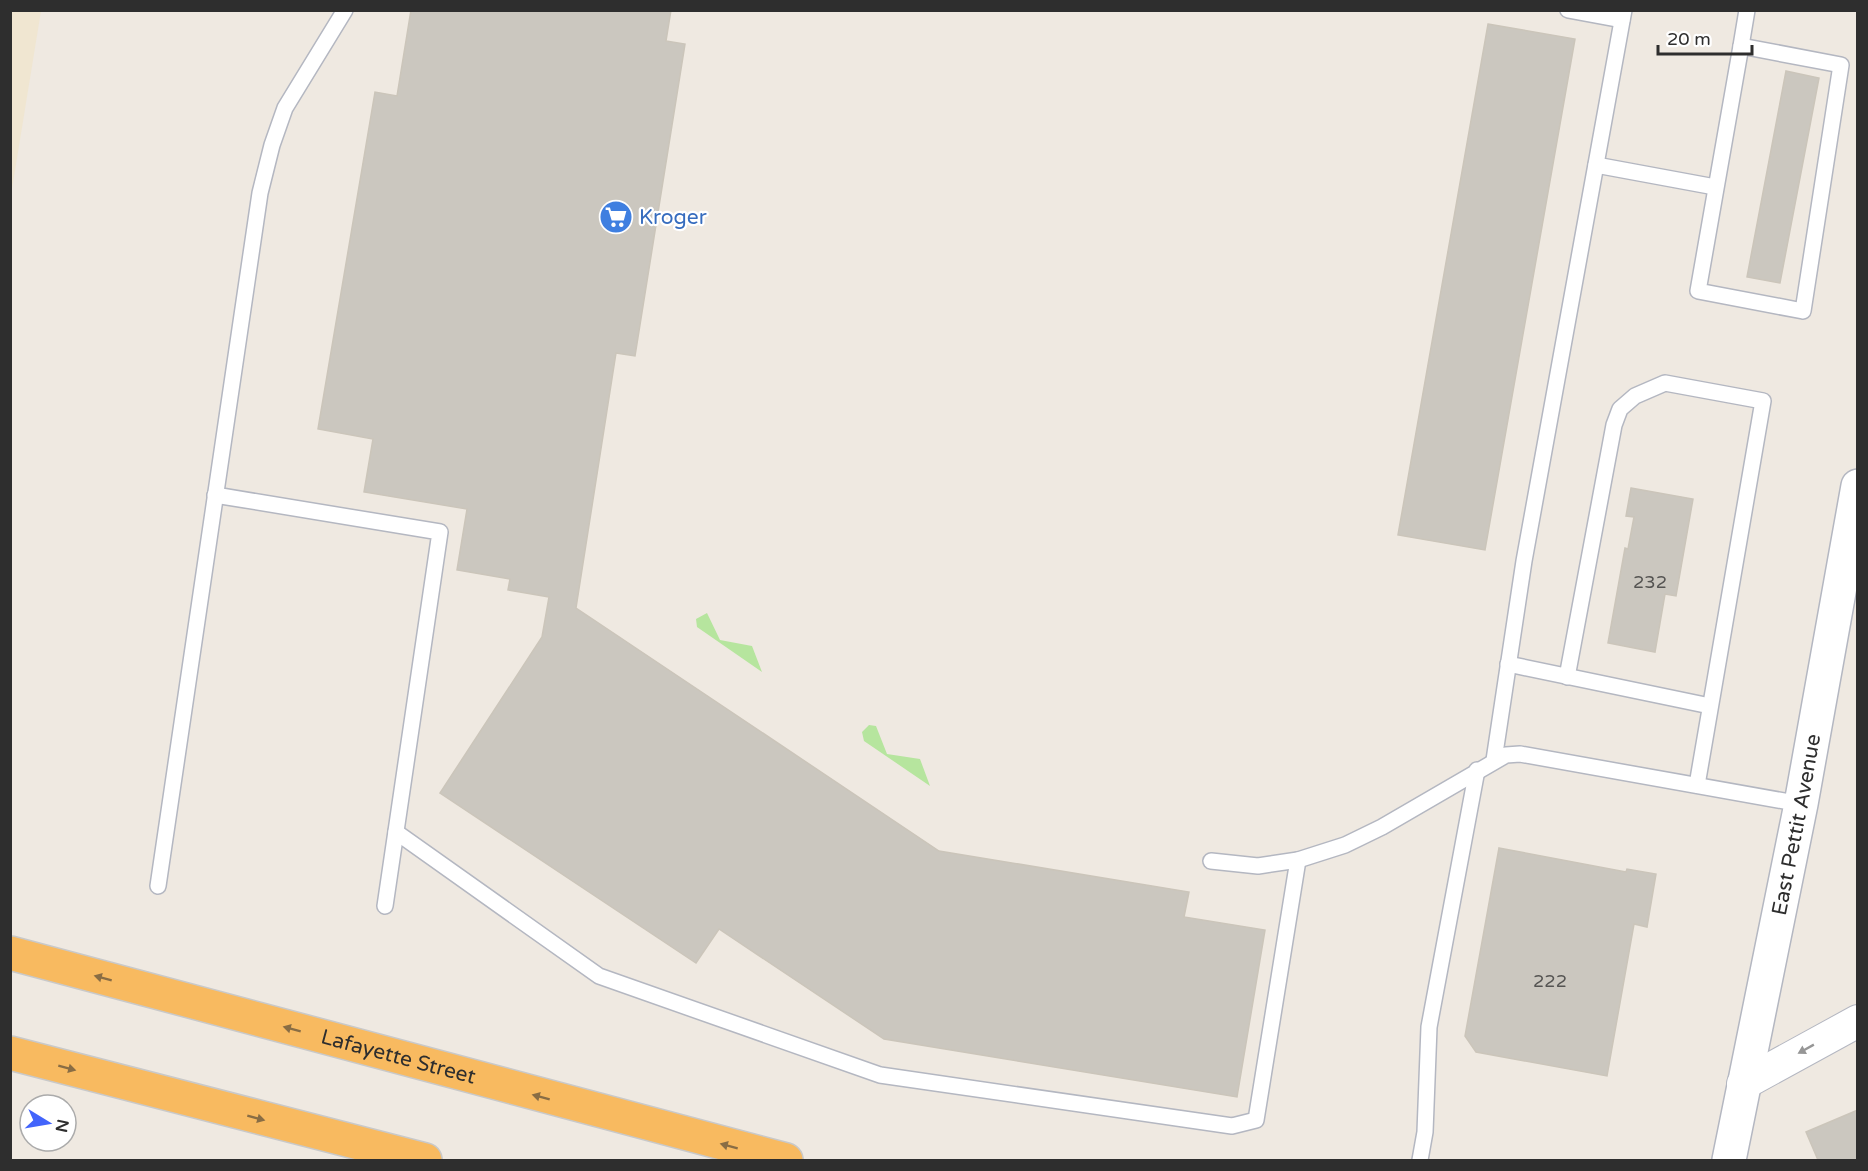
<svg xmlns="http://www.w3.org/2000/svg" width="1868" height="1171" viewBox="0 0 1868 1171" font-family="'Varela Round',sans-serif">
	<rect width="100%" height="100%" fill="#efe9e1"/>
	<polygon fill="#f0e6d1" points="11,10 41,11 11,195 10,11"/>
	<g fill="#b6e59e">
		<polygon points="707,613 720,640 752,646 762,672 697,627 696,619"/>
		<polygon points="869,725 876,726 887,754 920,759 930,786 864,741 862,732"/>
	</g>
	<g fill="#cbc7bf" stroke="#cbc5ba" stroke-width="1.5">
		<polygon points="411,10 671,10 666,41 685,44 635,356 616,353 576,608 939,851 1189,892 1184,917 1265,930 1237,1097 884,1039 719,929 696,963 440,793 542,637 549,597 508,590 510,579 457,570 467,509 364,492 373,439 318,429 375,92 397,96"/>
		<polygon points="1488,24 1575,39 1485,550 1398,535"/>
		<polygon points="1786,71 1819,78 1780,283 1747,277"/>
		<polygon points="1631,488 1693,499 1676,596 1665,594 1655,652 1608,643 1625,548 1628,549 1634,517 1626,516"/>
		<polygon points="1499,848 1626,872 1627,869 1656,874 1647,927 1634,924 1607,1076 1476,1052 1465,1036"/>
		<polygon points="1858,1110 1858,1160 1818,1160 1806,1132"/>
	</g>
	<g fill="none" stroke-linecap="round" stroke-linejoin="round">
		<defs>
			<g id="service">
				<polyline points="1568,10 1622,20"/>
				<polygon points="1741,46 1841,65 1803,311 1698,291"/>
				<polyline points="1741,46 1747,10"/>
				<polyline points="1596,165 1715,187"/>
				<polyline points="215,495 440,532 385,906"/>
				<polyline points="1508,664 1710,706"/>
				<polyline points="1567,677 1614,425 1620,409 1635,396 1665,383 1763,401 1697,785"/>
				<polyline points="1494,760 1524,561 1624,10"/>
				<polyline points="396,832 599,976 880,1075 1232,1126 1256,1120 1298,860"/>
				<polyline points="1211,861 1258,866 1298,860 1345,845 1382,827 1506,755 1520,754 1801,804"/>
				<polyline points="158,886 260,193 272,145 285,108 345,10"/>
				<polyline points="1420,1160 1425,1132 1429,1027 1477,770"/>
			</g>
			<polyline id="minor" points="1743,1084 1858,1021"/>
			<g id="tertiary">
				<path id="s1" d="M1729 1160 1801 804 1858 486"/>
			</g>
			<g id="trunk">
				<path id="s2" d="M10 953 786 1160"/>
				<polyline points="10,1053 425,1160"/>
			</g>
		</defs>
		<use href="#service" stroke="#b4b7c1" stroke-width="18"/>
		<use href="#minor" stroke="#b4b7c1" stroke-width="34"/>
		<use href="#tertiary" stroke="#b4b7c1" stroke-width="36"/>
		<use href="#trunk" stroke="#c9c9c9" stroke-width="36"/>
		<use href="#service" stroke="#fff" stroke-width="15"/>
		<use href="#minor" stroke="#fff" stroke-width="32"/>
		<use href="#tertiary" stroke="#fff" stroke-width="33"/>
		<use href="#trunk" stroke="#f8ba60" stroke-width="33"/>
	</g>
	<defs><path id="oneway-solid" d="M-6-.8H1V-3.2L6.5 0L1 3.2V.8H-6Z" transform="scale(1.5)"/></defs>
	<g fill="#896d44">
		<use href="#oneway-solid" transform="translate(103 978) rotate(-165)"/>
		<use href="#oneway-solid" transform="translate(292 1029) rotate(-165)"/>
		<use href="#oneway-solid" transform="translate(67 1068) rotate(15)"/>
		<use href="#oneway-solid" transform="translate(541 1097) rotate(-165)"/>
		<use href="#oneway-solid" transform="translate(256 1118) rotate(15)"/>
		<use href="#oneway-solid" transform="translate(729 1146) rotate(-165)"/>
	</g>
	<use fill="#969696" href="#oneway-solid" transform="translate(1806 1049) rotate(151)"/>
	<defs>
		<symbol id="supermarket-disc" viewBox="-11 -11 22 22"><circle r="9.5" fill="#3f7fe0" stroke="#fff"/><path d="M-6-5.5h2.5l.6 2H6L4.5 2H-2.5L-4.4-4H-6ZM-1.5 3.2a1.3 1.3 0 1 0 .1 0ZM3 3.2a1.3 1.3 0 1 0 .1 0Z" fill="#fff"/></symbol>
	</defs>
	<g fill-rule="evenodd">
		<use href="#supermarket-disc" x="597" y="198" width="38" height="38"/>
	</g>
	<g text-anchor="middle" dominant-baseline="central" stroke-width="4.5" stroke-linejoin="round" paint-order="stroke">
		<g font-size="18" fill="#555452">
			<text x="1650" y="582">232</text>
			<text x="1550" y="981">222</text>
		</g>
		<g font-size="21" fill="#366cbe" stroke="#fff" text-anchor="start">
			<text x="639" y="217">Kroger</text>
		</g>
		<g font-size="21" fill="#2e2e2e" stroke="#fff">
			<text stroke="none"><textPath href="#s1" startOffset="342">East Pettit Avenue</textPath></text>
			<text stroke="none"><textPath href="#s2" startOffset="402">Lafayette Street</textPath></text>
		</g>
	</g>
	<rect width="1868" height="1171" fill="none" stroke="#2e2e2e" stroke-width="24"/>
	<g transform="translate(48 1123) rotate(101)"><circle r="28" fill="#ffffff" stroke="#ababab" stroke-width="1.5"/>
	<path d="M0-4.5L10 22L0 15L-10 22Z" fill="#4264fb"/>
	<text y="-9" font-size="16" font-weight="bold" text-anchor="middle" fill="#2e2e2e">N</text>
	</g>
	<path d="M1658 45v9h94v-9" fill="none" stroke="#2e2e2e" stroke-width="3"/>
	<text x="1667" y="45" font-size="18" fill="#2e2e2e" stroke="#ffffff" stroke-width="4.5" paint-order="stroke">20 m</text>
</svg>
